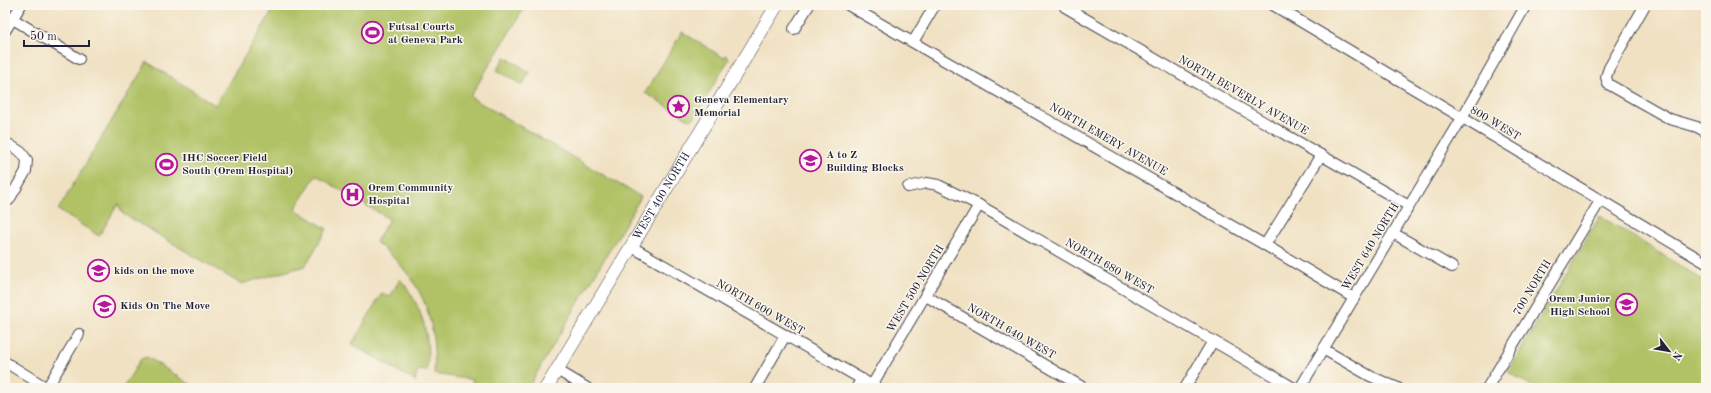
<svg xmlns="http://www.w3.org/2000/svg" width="1711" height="393" viewBox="0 0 1711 393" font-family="'Old Standard TT',serif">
	<rect width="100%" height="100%" fill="#fbf7ec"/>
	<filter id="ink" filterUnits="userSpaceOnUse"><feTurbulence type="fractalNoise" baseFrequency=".025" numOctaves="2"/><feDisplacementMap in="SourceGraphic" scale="8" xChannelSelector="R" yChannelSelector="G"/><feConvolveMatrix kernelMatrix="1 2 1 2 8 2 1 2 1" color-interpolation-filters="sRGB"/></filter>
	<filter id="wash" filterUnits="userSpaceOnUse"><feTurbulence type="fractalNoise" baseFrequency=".012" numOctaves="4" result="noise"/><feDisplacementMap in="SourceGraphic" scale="16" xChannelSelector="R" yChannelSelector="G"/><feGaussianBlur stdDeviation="0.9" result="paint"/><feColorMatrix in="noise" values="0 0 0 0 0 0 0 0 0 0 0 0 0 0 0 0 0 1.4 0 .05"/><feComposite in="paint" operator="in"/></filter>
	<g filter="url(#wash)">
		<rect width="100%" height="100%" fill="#f0e1c2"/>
		<g fill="#b1c266" stroke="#6a7250">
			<path d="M276 5H526L470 97 641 197 528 388H471L473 380 434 374C437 314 421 279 376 242L389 219 316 175 295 209 327 229 305 266 241 284 122 213 118 204 99 236 58 210 147 62 215 105Z"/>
			<polygon points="682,32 724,58 726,55 729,59 694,118 690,120 645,93"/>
			<polygon points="505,57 530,72 522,85 497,70"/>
			<polygon points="1600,216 1706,282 1706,388 1535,388 1508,372"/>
			<path d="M400 279C422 305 431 337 427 371L418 370 415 381 352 344 382 293 390 297Z"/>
			<polygon points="147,357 196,388 123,388 141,359"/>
		</g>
	</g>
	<g filter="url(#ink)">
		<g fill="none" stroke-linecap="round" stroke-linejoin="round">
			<defs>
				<g id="minor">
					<polyline points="848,5 1265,245 1354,298"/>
					<polyline points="1065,5 1065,7 1409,206"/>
					<polyline points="1273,5 1706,263"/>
					<polyline points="1645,5 1609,68 1606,77 1608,84 1670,119 1697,127 1706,132"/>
					<polyline points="13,19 79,59"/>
					<polyline points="794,29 809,5"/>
					<polyline points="5,31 21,5"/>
					<polyline points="913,42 935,5"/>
					<polyline points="5,142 21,152 27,160 26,171 9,200 5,203"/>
					<polyline points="908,187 927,183 938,185 979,205 1294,388"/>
					<polyline points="1393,233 1452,267"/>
					<polyline points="1265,245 1321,155"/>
					<polyline points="632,247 877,388"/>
					<polyline points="926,296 1084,388"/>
					<polyline points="1323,349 1370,376 1398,388"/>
					<polyline points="5,362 47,388"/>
					<polyline points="557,370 587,388"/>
					<polyline points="872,385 979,205"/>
					<polyline points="47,388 79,334"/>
					<polyline points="755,388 785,336"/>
					<polyline points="856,388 862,379"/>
					<polyline points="1185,388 1213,341"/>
					<polyline points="1300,388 1462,118 1526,5"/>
					<polyline points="1487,388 1600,201"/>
				</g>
				<g id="major">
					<path id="s1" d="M546 388 777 5"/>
				</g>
			</defs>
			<use href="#minor" stroke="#413f4f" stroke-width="12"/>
			<use href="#major" stroke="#413f4f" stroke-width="14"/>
			<use href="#minor" stroke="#fff" stroke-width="10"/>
			<use href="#major" stroke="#fff" stroke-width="13"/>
		</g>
	</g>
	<defs>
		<symbol id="stadium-ring" viewBox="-11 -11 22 22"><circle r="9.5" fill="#fbf7ec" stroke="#b5179e" stroke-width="1.5"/><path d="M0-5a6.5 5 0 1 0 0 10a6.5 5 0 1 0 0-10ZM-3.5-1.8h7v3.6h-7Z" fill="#b5179e"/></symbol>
		<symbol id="sight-ring" viewBox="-11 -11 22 22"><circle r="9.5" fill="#fbf7ec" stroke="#b5179e" stroke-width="1.5"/><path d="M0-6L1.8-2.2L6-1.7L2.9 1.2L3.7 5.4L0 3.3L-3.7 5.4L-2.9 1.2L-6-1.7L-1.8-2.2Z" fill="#b5179e"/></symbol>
		<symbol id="school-ring" viewBox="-11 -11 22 22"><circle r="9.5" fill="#fbf7ec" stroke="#b5179e" stroke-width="1.5"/><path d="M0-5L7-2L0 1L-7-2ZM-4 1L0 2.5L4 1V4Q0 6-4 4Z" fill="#b5179e"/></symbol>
		<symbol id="hospital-ring" viewBox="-11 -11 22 22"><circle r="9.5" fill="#fbf7ec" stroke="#b5179e" stroke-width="1.5"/><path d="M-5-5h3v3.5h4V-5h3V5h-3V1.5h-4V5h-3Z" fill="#b5179e"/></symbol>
	</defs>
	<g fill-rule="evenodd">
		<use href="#stadium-ring" x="360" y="20" width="25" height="25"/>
		<use href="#sight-ring" x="666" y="94" width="25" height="25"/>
		<use href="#school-ring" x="798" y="148" width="25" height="25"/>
		<use href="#stadium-ring" x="154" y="152" width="25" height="25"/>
		<use href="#hospital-ring" x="340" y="182" width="25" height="25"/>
		<use href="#school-ring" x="86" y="258" width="25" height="25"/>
		<use href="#school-ring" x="1614" y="292" width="25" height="25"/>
		<use href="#school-ring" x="92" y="294" width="25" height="25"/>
	</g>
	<g text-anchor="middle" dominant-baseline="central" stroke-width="3" stroke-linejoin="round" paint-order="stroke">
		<g font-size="11" font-weight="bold" fill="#22223b" stroke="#fbf7ec" text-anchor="start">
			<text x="388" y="27">Futsal Courts<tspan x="388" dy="13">at Geneva Park</tspan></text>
			<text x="694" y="100">Geneva Elementary<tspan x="694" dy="13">Memorial</tspan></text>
			<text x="826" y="155">A to Z<tspan x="826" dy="13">Building Blocks</tspan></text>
			<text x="182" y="158">IHC Soccer Field<tspan x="182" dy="13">South (Orem Hospital)</tspan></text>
			<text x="368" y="188">Orem Community<tspan x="368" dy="13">Hospital</tspan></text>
			<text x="114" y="271">kids on the move</text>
			<text x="1610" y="299" text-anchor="end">Orem Junior<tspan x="1610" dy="13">High School</tspan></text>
			<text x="120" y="306">Kids On The Move</text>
		</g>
		<g font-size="11" fill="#22223b" stroke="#fbf7ec">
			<text transform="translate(1243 96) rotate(30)">NORTH BEVERLY AVENUE</text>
			<text transform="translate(1495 124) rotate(31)">800 WEST</text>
			<text transform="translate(1108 140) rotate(30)">NORTH EMERY AVENUE</text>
			<text stroke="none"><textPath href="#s1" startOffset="224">WEST 400 NORTH</textPath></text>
			<text transform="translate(1371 247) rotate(-59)">WEST 640 NORTH</text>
			<text transform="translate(1109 267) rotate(30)">NORTH 680 WEST</text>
			<text transform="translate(1533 288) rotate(-59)">700 NORTH</text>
			<text transform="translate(916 289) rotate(-59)">WEST 500 NORTH</text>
			<text transform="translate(760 308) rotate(30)">NORTH 600 WEST</text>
			<text transform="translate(1011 332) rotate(30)">NORTH 640 WEST</text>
		</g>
	</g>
	<rect width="1711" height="393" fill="none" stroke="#fbf7ec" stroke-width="20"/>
	<g transform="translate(1669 351) rotate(121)" stroke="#fbf7ec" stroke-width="3" paint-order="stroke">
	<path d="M0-3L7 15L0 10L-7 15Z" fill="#22223b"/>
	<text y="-6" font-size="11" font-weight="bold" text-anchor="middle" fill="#22223b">N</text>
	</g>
	<path d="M24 40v6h65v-6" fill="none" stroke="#22223b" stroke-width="2"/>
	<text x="30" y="40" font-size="12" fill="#22223b" stroke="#fbf7ec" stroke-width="3" paint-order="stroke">50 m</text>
</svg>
